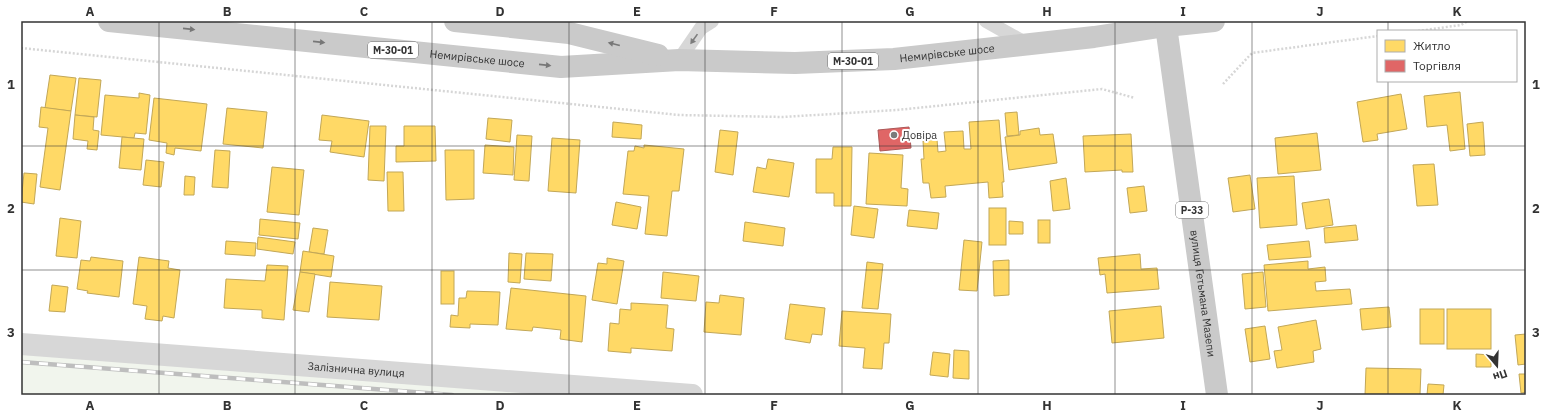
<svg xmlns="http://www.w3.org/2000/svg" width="1547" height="416" viewBox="0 0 1547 416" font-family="'IBM Plex Sans',sans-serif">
	<rect width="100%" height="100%" fill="#fff"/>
	<polygon fill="#f1f5ed" points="21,344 692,395 21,395"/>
	<g fill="#ffd966" stroke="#c2a757">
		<polygon points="50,75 76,78 71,111 45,108"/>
		<polygon points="79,78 101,80 97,117 75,115"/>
		<polygon points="1460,92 1465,149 1450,151 1447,125 1427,127 1424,96"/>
		<polygon points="139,93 150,95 146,134 135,133 134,138 101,135 105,95 139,98"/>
		<polygon points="1401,94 1407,129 1377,134 1378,140 1363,142 1357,102"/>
		<polygon points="154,98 207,104 201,151 175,148 174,155 166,153 167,143 149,140"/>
		<polygon points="41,107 71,111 60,190 40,187 48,128 39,127"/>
		<polygon points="227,108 267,112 263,148 223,144"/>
		<polygon points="1017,112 1019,135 1007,136 1005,113"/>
		<polygon points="75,115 94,117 93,130 99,131 97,150 87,149 88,141 73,139"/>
		<polygon points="322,115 369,121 364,157 330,152 332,141 319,140"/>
		<polygon points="488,118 512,120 510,142 486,139"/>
		<polygon points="999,120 1004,182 1002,182 1003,197 989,198 988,182 945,186 946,197 931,198 929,183 923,183 921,159 924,159 923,141 937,139 938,152 946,151 944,132 963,131 964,149 971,149 969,122"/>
		<polygon points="613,122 642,125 641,139 612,137"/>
		<polygon points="1483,122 1485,155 1470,156 1467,124"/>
		<polygon points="370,126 386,126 384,181 368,180"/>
		<polygon points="404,126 435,126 436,161 396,162 396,146 404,146"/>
		<polygon points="1039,128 1040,135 1053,134 1057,163 1009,170 1005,137 1020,135 1020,131"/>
		<polygon points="720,130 738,132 733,175 715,172"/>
		<polygon points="1317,133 1321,170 1278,174 1275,138"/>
		<polygon points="1131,134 1133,172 1122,172 1122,170 1085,172 1083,136"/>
		<polygon points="517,135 532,136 529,181 514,180"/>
		<polygon points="122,137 144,139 141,170 119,168"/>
		<polygon points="552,138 580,140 576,193 548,191"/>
		<polygon points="485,145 514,147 513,175 483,173"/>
		<polygon points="644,145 684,149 679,191 672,191 667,236 645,234 649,196 623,194 628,151 634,151 635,146 644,148"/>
		<polygon points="833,147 852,147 851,206 834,206 834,193 816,193 816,159 832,159"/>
		<polygon points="215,150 230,151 228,188 212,187"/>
		<polygon points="445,150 474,150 474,199 446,200"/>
		<polygon points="869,153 903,155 901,188 908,189 907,206 866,204"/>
		<polygon points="768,159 794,163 789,197 753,192 757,167 766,169"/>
		<polygon points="146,160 164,162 161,187 143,185"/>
		<polygon points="1434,164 1438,205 1417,206 1413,165"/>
		<polygon points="272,167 304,170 299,215 267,212"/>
		<polygon points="387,172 403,172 404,211 388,211"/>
		<polygon points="24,173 37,174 34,204 21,202"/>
		<polygon points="1250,175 1255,209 1233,212 1228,178"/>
		<polygon points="185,176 195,177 194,195 184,195"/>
		<polygon points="1294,176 1297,225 1260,228 1257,178"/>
		<polygon points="1066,178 1070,209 1053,211 1050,181"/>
		<polygon points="1144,186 1147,211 1130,213 1127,188"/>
		<polygon points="1329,199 1333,225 1306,229 1302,203"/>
		<polygon points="616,202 641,207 637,229 612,225"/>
		<polygon points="854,206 878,209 874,238 851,235"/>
		<rect x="989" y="208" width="17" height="37"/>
		<polygon points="909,210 939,213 937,229 907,226"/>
		<polygon points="60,218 81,221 77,258 56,256"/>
		<polygon points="260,219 300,223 298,239 259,235"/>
		<rect x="1038" y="220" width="12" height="23"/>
		<polygon points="1009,221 1023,222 1023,234 1009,234"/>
		<polygon points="745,222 785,228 783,246 743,241"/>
		<polygon points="1356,225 1358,240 1325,243 1324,228"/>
		<polygon points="313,228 328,230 324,254 309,252"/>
		<polygon points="258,237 295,242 293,254 257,249"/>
		<polygon points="964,240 982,242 977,291 959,290"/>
		<polygon points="226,241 256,243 255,256 225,254"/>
		<polygon points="1309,241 1311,257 1269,260 1267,245"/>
		<polygon points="303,251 334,256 331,277 300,272"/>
		<polygon points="509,253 522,254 520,283 508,282"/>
		<polygon points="526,253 553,254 551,281 524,279"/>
		<polygon points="1140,254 1141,269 1157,268 1159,289 1107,293 1105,274 1100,275 1098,258"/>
		<polygon points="91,257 123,261 119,297 87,293 88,291 77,289 81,260 90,261"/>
		<polygon points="139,257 169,261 168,268 180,270 174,318 163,316 162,321 145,319 147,306 133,304"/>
		<polygon points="607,258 624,261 617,304 592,300 598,263 607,264"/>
		<polygon points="1009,260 1009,295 994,296 993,261"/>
		<polygon points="1308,261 1308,269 1325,267 1326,281 1315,282 1316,291 1350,289 1352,304 1268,311 1264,265"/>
		<polygon points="867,262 883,264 878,309 862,308"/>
		<polygon points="267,265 288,266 284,320 262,318 262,310 224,308 226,279 265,281"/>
		<rect x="441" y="271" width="13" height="33"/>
		<polygon points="300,272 315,274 309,312 293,310"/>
		<polygon points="663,272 699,276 696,301 661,298"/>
		<polygon points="1263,272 1266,307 1245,309 1242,274"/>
		<polygon points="330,282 382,286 379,320 327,317"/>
		<polygon points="52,285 68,287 65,312 49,311"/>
		<polygon points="511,288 586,296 582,342 560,339 561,330 533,327 532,331 506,329"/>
		<polygon points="467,291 500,292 498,325 470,324 470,328 450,327 451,315 458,316 459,298 466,298"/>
		<polygon points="720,295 744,298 741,335 704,332 706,302 719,303"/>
		<polygon points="631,303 668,305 666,328 674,329 672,351 631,348 631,353 608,351 610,323 619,324 620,309 631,310"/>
		<polygon points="790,304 825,308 822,335 812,334 810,343 785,339"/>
		<polygon points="1161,306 1164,338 1112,343 1109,311"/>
		<polygon points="1389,307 1391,327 1362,330 1360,309"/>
		<rect x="1420" y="309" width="24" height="35"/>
		<rect x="1447" y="309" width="44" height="40"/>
		<polygon points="842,311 891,314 889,343 884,343 882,369 863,368 865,348 839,346"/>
		<polygon points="1316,320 1321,349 1313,351 1314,362 1277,368 1274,351 1282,350 1278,327"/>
		<polygon points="1265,326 1270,359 1250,362 1245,329"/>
		<polygon points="1526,334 1526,364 1518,365 1515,335"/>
		<polygon points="954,350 969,351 969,379 953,378"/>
		<polygon points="933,352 950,354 948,377 930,375"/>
		<polygon points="1476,354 1491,355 1491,367 1476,367"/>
		<polygon points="1525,367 1526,367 1526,392 1521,393 1519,374 1526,374"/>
		<polygon points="1366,368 1421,369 1420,395 1365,395"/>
		<polygon points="1428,384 1444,385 1443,395 1427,395"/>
	</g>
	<polygon fill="#e06666" stroke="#ac5757" points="909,127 911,148 880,151 878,130"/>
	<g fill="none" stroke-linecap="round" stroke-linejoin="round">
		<g stroke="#d6d6d6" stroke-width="2.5" stroke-dasharray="2 2" stroke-linecap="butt">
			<polyline points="1522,21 1526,21"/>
			<polyline points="1418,31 1461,25 1468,21"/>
			<polyline points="21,48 679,115 783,117 897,110 1102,89 1135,98"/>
			<polyline points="1223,84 1252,53 1378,36"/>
		</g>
		<g stroke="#d7d7d7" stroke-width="14">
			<polyline points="986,21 1027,44"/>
			<polyline points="679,60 701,28 712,21"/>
		</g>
		<path stroke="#d7d7d7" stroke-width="22" id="s1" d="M21 344 692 395"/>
		<g stroke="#cacaca" stroke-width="22">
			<path id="s2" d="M109 21 561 67 679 60 795 63 894 59 1094 37 1166 26 1214 21"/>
			<polyline points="455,21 569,33 658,55"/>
			<path id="s3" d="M1166 26 1217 395"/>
		</g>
		<defs>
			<polyline id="rail" points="21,362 452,395"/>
		</defs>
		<use href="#rail" stroke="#bebebe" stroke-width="4.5"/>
		<use href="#rail" stroke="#fff" stroke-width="3" stroke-dasharray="9" stroke-linecap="butt"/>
	</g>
	<defs><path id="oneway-solid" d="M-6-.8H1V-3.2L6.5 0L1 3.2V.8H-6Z"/></defs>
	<g fill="#777">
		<use href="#oneway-solid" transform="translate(189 29) rotate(6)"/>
		<use href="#oneway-solid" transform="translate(319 42) rotate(6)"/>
		<use href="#oneway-solid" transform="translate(614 44) rotate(-166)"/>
		<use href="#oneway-solid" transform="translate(545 65) rotate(6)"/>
	</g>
	<use fill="#7d7d7d" href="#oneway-solid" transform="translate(694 39) rotate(125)"/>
	<path fill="none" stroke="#333" stroke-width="1" stroke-opacity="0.55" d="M159 21V395M295 21V395M432 21V395M569 21V395M705 21V395M842 21V395M978 21V395M1115 21V395M1252 21V395M1388 21V31M1388 81V395M21 146H1526M21 270H1526"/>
	<circle fill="#7a7a7a" stroke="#fff" stroke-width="1.5" cx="894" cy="135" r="4"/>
	<g text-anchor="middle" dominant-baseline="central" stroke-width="4" stroke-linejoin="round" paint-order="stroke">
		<g fill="#fff" stroke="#707070" stroke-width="1">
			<rect x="368" y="42" width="50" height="16" rx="3"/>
			<rect x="828" y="53" width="50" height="16" rx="3"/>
			<rect x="1176" y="202" width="32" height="16" rx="3"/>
		</g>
		<g font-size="10" font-weight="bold" fill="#333">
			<text x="393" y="50">М-30-01</text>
			<text x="853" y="61">М-30-01</text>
			<text x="1192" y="210">Р-33</text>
		</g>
		<g font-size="11" fill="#333" stroke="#fff">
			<text stroke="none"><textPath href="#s2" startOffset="841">Немирівське шосе</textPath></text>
			<text stroke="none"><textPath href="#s2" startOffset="370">Немирівське шосе</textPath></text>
			<text stroke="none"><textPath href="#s3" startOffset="270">вулиця Гетьмана Мазепи</textPath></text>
			<text stroke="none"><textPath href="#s1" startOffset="336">Залізнична вулиця</textPath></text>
		</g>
		<g font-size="11" fill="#333" stroke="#fff" text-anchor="start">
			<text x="902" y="135">Довіра</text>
		</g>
	</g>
	<rect width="1547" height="416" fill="none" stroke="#ffffff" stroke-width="44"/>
	<rect x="1377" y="30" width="140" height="52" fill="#ffffff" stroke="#adadad"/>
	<rect x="1385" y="40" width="20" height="12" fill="#ffd966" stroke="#adadad"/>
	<text x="1413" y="50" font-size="12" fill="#333333">Житло</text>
	<rect x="1385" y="60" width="20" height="12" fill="#e06666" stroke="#adadad"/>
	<text x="1413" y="70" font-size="12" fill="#333333">Торгівля</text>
	<g transform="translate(1497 366) rotate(161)" stroke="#ffffff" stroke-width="3" paint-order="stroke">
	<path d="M0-3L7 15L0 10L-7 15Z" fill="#333333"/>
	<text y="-6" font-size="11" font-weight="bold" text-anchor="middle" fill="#333333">Пн</text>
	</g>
	<rect x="22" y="22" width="1503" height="372" fill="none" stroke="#333" stroke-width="1.5"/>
	<g font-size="13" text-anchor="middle" font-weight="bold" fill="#333">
		<text x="90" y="16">A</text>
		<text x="227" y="16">B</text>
		<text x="364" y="16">C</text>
		<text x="500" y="16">D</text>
		<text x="637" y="16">E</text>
		<text x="774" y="16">F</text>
		<text x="910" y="16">G</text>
		<text x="1047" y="16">H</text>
		<text x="1183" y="16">I</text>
		<text x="1320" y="16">J</text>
		<text x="1457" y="16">K</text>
		<text x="11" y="89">1</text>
		<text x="1536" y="89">1</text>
		<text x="11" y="213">2</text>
		<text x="1536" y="213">2</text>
		<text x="11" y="337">3</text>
		<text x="1536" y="337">3</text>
		<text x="90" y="410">A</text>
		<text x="227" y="410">B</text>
		<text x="364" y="410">C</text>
		<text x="500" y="410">D</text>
		<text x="637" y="410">E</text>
		<text x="774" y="410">F</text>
		<text x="910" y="410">G</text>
		<text x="1047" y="410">H</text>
		<text x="1183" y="410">I</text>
		<text x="1320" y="410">J</text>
		<text x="1457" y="410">K</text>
	</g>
</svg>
